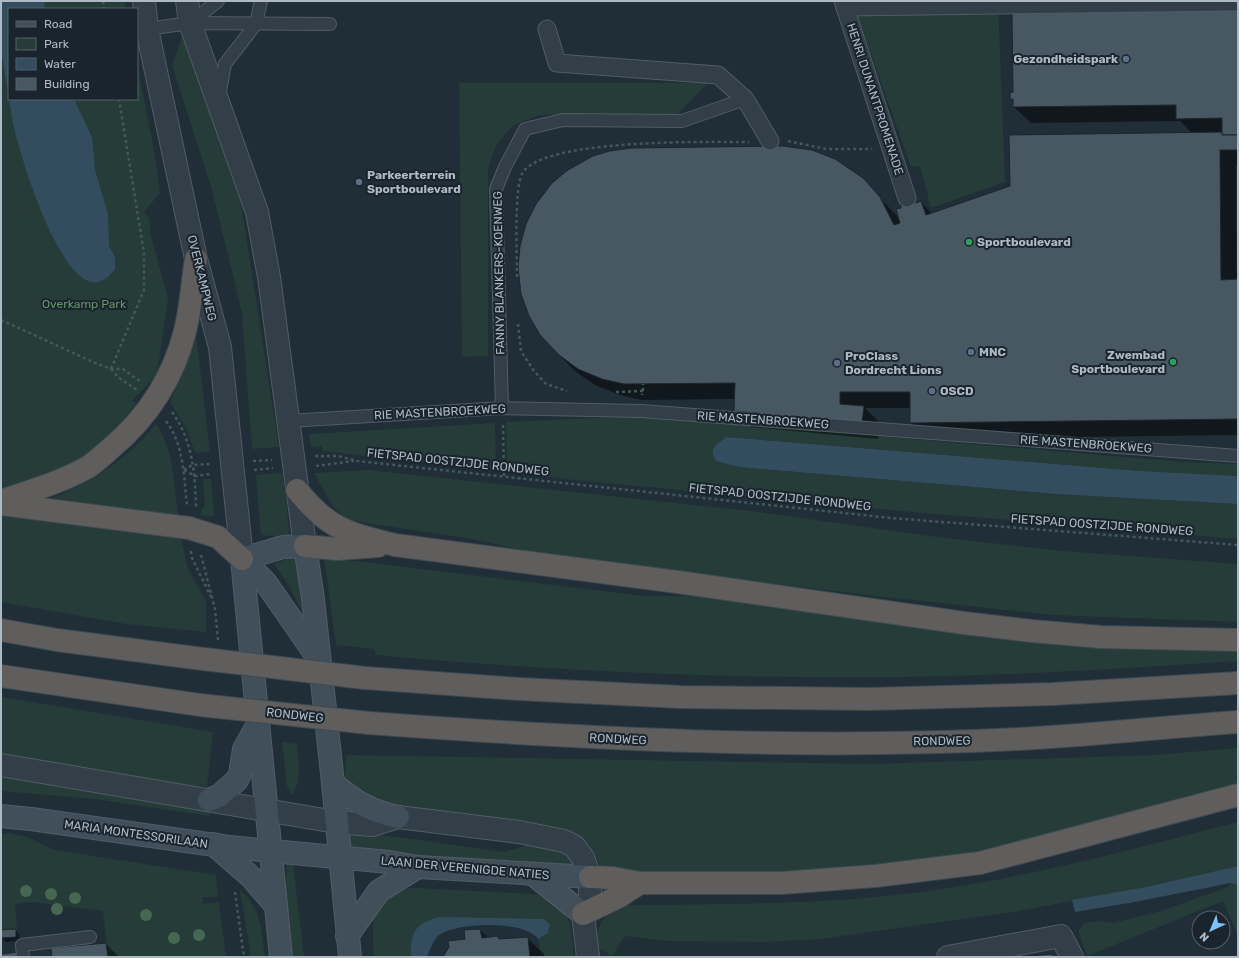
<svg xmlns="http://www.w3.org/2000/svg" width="1239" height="958" viewBox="0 0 1239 958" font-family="Rubik,sans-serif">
	<rect width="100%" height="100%" fill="#202e37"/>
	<g fill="#253c39">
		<path d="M1 1H125L126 9H9V99H137V65L154 149 160 193 144 212 149 218 151 236 168 298 157 375 132 401 136 404C113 431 89 457 56 472 39 480 19 485 1 492Z"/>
		<polygon points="852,1 998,1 1005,182 931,208 920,166 911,167"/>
		<polygon points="183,35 241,203 279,447 252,449 242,313 212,190 172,65"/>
		<polygon points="459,83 708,83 678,114 539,115 512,126 496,146 488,168 488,356 462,357"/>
		<path d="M193 334H196L210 452 195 453 186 428 170 402C180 380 188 359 193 334Z"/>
		<polygon points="637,416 1184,462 1238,464 1238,476 1140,471 726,437 730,464 739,467 1055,494 1238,504 1238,539 923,513 574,480 507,471 506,422"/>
		<polygon points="495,423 496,470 322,451 322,446 311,447 309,434"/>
		<path d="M156 424C174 450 174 484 178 514L176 516 52 498C94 482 127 458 156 424Z"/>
		<polygon points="368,470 759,512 937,537 1063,551 1238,564 1238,622 1052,615 876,596 564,559 472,539 346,520 332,505 314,473"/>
		<polygon points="283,473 290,538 261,535 256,475"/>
		<polygon points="203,479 211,479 214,517 201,515 201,511 205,505"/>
		<polygon points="1,515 172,533 181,537 187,566 206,602 206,632 126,624 1,602"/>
		<polygon points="292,557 296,558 302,612 289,586 274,564"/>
		<path d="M324 557 644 596H723L1073 645 1238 651V661C1170 665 1102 670 1034 673 815 683 594 675 376 655L374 649 336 645Z"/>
		<polygon points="1,697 213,732 207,787 148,780 1,758"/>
		<path d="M282 742 297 744C298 761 303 780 292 795L287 786Z"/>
		<polygon points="1238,748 1238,792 1019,847 827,873 720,876 602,870 591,847 580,836 384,806 363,795 345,777 346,755 870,764 1155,755"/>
		<polygon points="1,777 209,807 210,816 94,799 1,791"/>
		<path d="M1238 822V866L1146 887 1013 912 820 939 764 942 666 941 625 936 612 956 597 947C596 922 603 917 623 905 729 904 837 905 942 889 1042 874 1140 847 1238 822Z"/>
		<polygon points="348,830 504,852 532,844 557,849 569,856 578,871 349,851"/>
		<polygon points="8,833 25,836 55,850 216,875 218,897 203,897 203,904 219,902 226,957 108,957 103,911 33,902 15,904 17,929 1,930 1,834"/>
		<polygon points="293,863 304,957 293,957 285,885 287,864"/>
		<polygon points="1231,883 1238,885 1238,936 1223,901 1087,956 1078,931 1084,923 1101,921 1113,923 1161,911 1228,887"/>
		<path d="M416 888 535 894C572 906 571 922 574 957H541L538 939 548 933 550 925 438 917 411 946V957H374L373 945V914L394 889Z"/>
		<path d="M240 890C262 909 261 930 265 957H251Z"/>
	</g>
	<g fill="#334d5f">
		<polygon points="1,1 44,1 45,9 9,9 9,98 1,50"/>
		<path d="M9 99H74L92 137 95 170 108 214 109 246 115 257V269C111 274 106 280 99 282 61 291 22 160 15 132 12 121 11 110 9 99Z"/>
		<path d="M726 437 1140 471 1238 476V504L1055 494 739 467 716 461C708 448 716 446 726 437Z"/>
		<polygon points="1238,866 1238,885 1231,883 1129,903 1075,912 1072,900 1146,887"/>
		<path d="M438 917 544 919 550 925 548 933 538 939C525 920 455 922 438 936 434 939 429 952 427 957H411C410 933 415 924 438 917Z"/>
	</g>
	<g fill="#0007">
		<polygon points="1238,11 1238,166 1236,166 1238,435 928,439 911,423 911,408 865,408 880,423 878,439 751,427 735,411 735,399 642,400 620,395 595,385 576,372 559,355 835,159 856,173 896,215 900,223 902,209 913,200 917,204 921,202 932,214 1193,134 1180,121 1031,123 1014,107 1011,93"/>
		<polygon points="15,930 19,934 20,940 6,942 2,938 1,931"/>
		<polygon points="480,930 488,938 498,937 501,940 527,938 544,954 544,957 444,957 450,947 466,940"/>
		<polygon points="106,944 119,957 53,957"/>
	</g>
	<g fill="#485863" stroke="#1b262e">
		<polygon points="1238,10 1238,135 1222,135 1222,118 1176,119 1176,105 1013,107 1013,99 1010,99 1010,93 1013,92 1012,13"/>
		<polygon points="1222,132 1222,135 1238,135 1238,150 1220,150 1221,280 1238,279 1238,419 910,423 910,392 840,392 840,404 864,406 862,423 734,411 735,383 624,384 602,379 578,369 559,355 540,335 529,316 521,294 518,267 520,246 526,224 536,204 552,183 568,170 593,156 610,151 631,148 783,146 812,150 835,159 863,178 880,197 894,225 900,223 896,209 901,208 901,202 915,200 916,203 921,201 926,215 1010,186 1009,135"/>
		<polygon points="16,929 16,937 1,938 1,930"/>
		<polygon points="480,929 482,938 498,936 499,939 528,937 530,957 443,957 449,947 448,941 465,939 464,930"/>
		<polygon points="106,943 108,957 52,957 51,948"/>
		<polygon points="18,952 18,957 2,957 2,954"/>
		<polygon points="1053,954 1053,957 1020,957"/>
	</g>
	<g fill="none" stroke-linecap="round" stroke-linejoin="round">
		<defs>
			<g id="service">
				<polyline points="190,23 218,1"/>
				<polyline points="147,29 190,23 330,24"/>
				<polyline points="219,96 225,64 256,24 261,1"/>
				<polyline points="502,408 496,189 505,167 525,129 563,120 682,121 745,99"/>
				<polyline points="288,421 502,408 641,411 1238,456"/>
				<polyline points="23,957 22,945 90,937"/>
			</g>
			<g id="pedestrian">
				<polyline points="843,1 907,198"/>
				<polyline points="845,7 1238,2"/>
				<polyline points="547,29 557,63 718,75 745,99 770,141"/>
			</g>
			<g id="minor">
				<polyline points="1,765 336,822 372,825 398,817 519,832 564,841 574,846 583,858 590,877 590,897 583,914 588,957"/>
				<polyline points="948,957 1061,936 1072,957"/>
			</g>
			<g id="tertiary">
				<polyline points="144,1 147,29 196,259 220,347 242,559"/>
				<polyline points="187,1 190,23 257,212 269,277 305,546"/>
			</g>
			<g id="secondary">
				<polyline points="242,559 283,547 305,546 313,599 333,783 350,957"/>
				<polyline points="242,559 281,957"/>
				<polyline points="242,559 266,583 318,658"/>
				<path d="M333 783C355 802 370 811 398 817"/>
				<polyline points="209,800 219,796 237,780 240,774 244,749 258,724"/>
				<polyline points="1,816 31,819 229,847 389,862 418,867 590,877"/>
				<polyline points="213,844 251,877 276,906"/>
				<polyline points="534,875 583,914"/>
				<polyline points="347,936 379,891 418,867"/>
			</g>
			<g id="trunk">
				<path d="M297 490C329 530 348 533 395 545L685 583 964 623 1032 631 1101 637 1238 640"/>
				<path d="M1 501C30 491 62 482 88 467 96 462 103 455 110 449 147 418 173 379 185 331 191 308 192 283 196 259"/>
				<polyline points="1,504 189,528 218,537 242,559"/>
				<polyline points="305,546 337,549 378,546"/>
				<polyline points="1,630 57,640 195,658"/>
				<polyline points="1,676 200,705"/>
				<polyline points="365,678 519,689 681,697 869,699 1053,694 1238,683"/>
				<path d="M369 723C585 739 803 750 1020 739 1093 735 1165 727 1238 722"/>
				<polyline points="590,877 613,878 640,883 781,883 875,876 980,863 1238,795"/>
				<polyline points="583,914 620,896 640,883"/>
			</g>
		</defs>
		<use href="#service" stroke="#515d66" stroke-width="14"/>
		<use href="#pedestrian" stroke="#515d66" stroke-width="19"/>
		<use href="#minor" stroke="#515d66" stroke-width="24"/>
		<use href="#tertiary" stroke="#515d66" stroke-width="24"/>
		<use href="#secondary" stroke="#515d66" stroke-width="24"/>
		<use href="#trunk" stroke="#3e4a52" stroke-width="24"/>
		<g stroke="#435958" stroke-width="2.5" stroke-dasharray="3 3" stroke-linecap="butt">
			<polyline points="103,1 104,9"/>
			<polyline points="788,141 826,149 872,149"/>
			<path d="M517 277C517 255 514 190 522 174 540 138 710 142 749 142"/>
			<polyline points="1,320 93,362 111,369 123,369 141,382"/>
			<polyline points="518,324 521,351 534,371 546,384 567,391"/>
			<polyline points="111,369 144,290 144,253 119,99"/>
			<polyline points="111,369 118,377 137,390"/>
			<polyline points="643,391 643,384"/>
			<polyline points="616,392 643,391 642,395"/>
			<path d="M172 412C193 441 195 474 196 508"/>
			<path d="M166 421C184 445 184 477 187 506"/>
			<polyline points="503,425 504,476"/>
			<polyline points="315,456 338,456 357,461 891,518 1238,545"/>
			<polyline points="253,461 272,460"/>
			<polyline points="316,466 354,461"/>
			<polyline points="184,470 192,465 211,464"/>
			<polyline points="184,470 195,476 211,474"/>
			<polyline points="254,470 273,468"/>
			<polyline points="191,551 192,558 211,597"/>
			<polyline points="201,555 215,609 218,640"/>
			<polyline points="235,892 244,957"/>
		</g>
		<use href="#service" stroke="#333f48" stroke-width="12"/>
		<use href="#pedestrian" stroke="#333f48" stroke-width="17"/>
		<use href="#minor" stroke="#333f48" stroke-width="22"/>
		<use href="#tertiary" stroke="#333f48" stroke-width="22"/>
		<use href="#secondary" stroke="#414f5b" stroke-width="22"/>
		<use href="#trunk" stroke="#605e5c" stroke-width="22"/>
		<defs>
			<g id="trunk-bridge">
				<polyline points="195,658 365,678"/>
				<polyline points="200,705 369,723"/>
			</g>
		</defs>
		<use href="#trunk-bridge" stroke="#3e4a52" stroke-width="24" stroke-linecap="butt"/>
		<use href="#trunk-bridge" stroke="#605e5c" stroke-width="22"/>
	</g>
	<g fill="#466752">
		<circle cx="26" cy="891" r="6"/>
		<circle cx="51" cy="894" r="6"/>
		<circle cx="75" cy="898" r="6"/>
		<circle cx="57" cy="909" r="6"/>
		<circle cx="146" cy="915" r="6"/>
		<circle cx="199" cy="935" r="6"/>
		<circle cx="174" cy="938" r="6"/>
	</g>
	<g fill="#5c6f8a" stroke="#19242c" stroke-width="1.5">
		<circle cx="1126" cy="59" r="4"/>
		<circle cx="359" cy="182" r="4"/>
		<circle cx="971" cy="352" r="4"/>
		<circle cx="837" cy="363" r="4"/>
		<circle cx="932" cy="391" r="4"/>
	</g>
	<g fill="#2e9e5b" stroke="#19242c" stroke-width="1.5">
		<circle cx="969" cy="242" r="4"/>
		<circle cx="1173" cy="362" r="4"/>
	</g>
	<g text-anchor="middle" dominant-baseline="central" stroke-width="4" stroke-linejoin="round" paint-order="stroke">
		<g font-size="12" font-weight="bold" fill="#adbac5" stroke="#19242c" text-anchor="start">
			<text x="1118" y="59" text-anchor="end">Gezondheidspark</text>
			<text x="367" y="175">Parkeerterrein<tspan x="367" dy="14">Sportboulevard</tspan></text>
			<text x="977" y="242">Sportboulevard</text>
			<text x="979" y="352">MNC</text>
			<text x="1165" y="355" text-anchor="end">Zwembad<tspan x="1165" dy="14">Sportboulevard</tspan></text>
			<text x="845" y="356">ProClass<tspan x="845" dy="14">Dordrecht Lions</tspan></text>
			<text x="940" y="391">OSCD</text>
		</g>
		<g font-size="12" fill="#adbac5" stroke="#19242c">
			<text transform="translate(875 99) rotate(72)">HENRI DUNANTPROMENADE</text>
			<text transform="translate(499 273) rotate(-91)">FANNY BLANKERS-KOENWEG</text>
			<text transform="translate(202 278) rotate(76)">OVERKAMPWEG</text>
			<text transform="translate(440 412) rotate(-3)">RIE MASTENBROEKWEG</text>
			<text transform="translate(763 420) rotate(4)">RIE MASTENBROEKWEG</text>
			<text transform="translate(1086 444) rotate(4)">RIE MASTENBROEKWEG</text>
			<text transform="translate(458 462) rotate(6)">FIETSPAD OOSTZIJDE RONDWEG</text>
			<text transform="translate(780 497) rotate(6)">FIETSPAD OOSTZIJDE RONDWEG</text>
			<text transform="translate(1102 525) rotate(4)">FIETSPAD OOSTZIJDE RONDWEG</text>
			<text transform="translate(295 715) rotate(6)">RONDWEG</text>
			<text transform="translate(618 739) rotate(3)">RONDWEG</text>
			<text transform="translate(942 741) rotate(-1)">RONDWEG</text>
			<text transform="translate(136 834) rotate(8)">MARIA MONTESSORILAAN</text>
			<text transform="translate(465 868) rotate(5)">LAAN DER VERENIGDE NATIES</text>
		</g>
		<g font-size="12" fill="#659568" stroke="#19242c">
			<text x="84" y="304">Overkamp Park</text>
		</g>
	</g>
	<rect width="1239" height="958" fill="none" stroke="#adbac5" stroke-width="4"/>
	<rect x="8" y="8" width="130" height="92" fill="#19242c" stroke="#546069"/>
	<rect x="16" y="21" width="20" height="6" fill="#414f5b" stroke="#546069"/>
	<text x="44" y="28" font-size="12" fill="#adbac5">Road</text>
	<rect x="16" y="38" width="20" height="12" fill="#253c39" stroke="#546069"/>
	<text x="44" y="48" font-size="12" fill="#adbac5">Park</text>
	<rect x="16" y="58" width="20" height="12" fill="#334d5f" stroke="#546069"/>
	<text x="44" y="68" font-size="12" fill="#adbac5">Water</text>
	<rect x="16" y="78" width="20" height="12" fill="#485863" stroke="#546069"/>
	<text x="44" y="88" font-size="12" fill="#adbac5">Building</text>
	<g transform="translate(1211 930) rotate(224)"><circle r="19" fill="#19242c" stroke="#546069"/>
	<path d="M0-3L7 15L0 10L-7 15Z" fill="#7fc3f8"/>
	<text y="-6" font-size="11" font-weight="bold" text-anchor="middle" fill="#adbac5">N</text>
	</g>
</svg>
